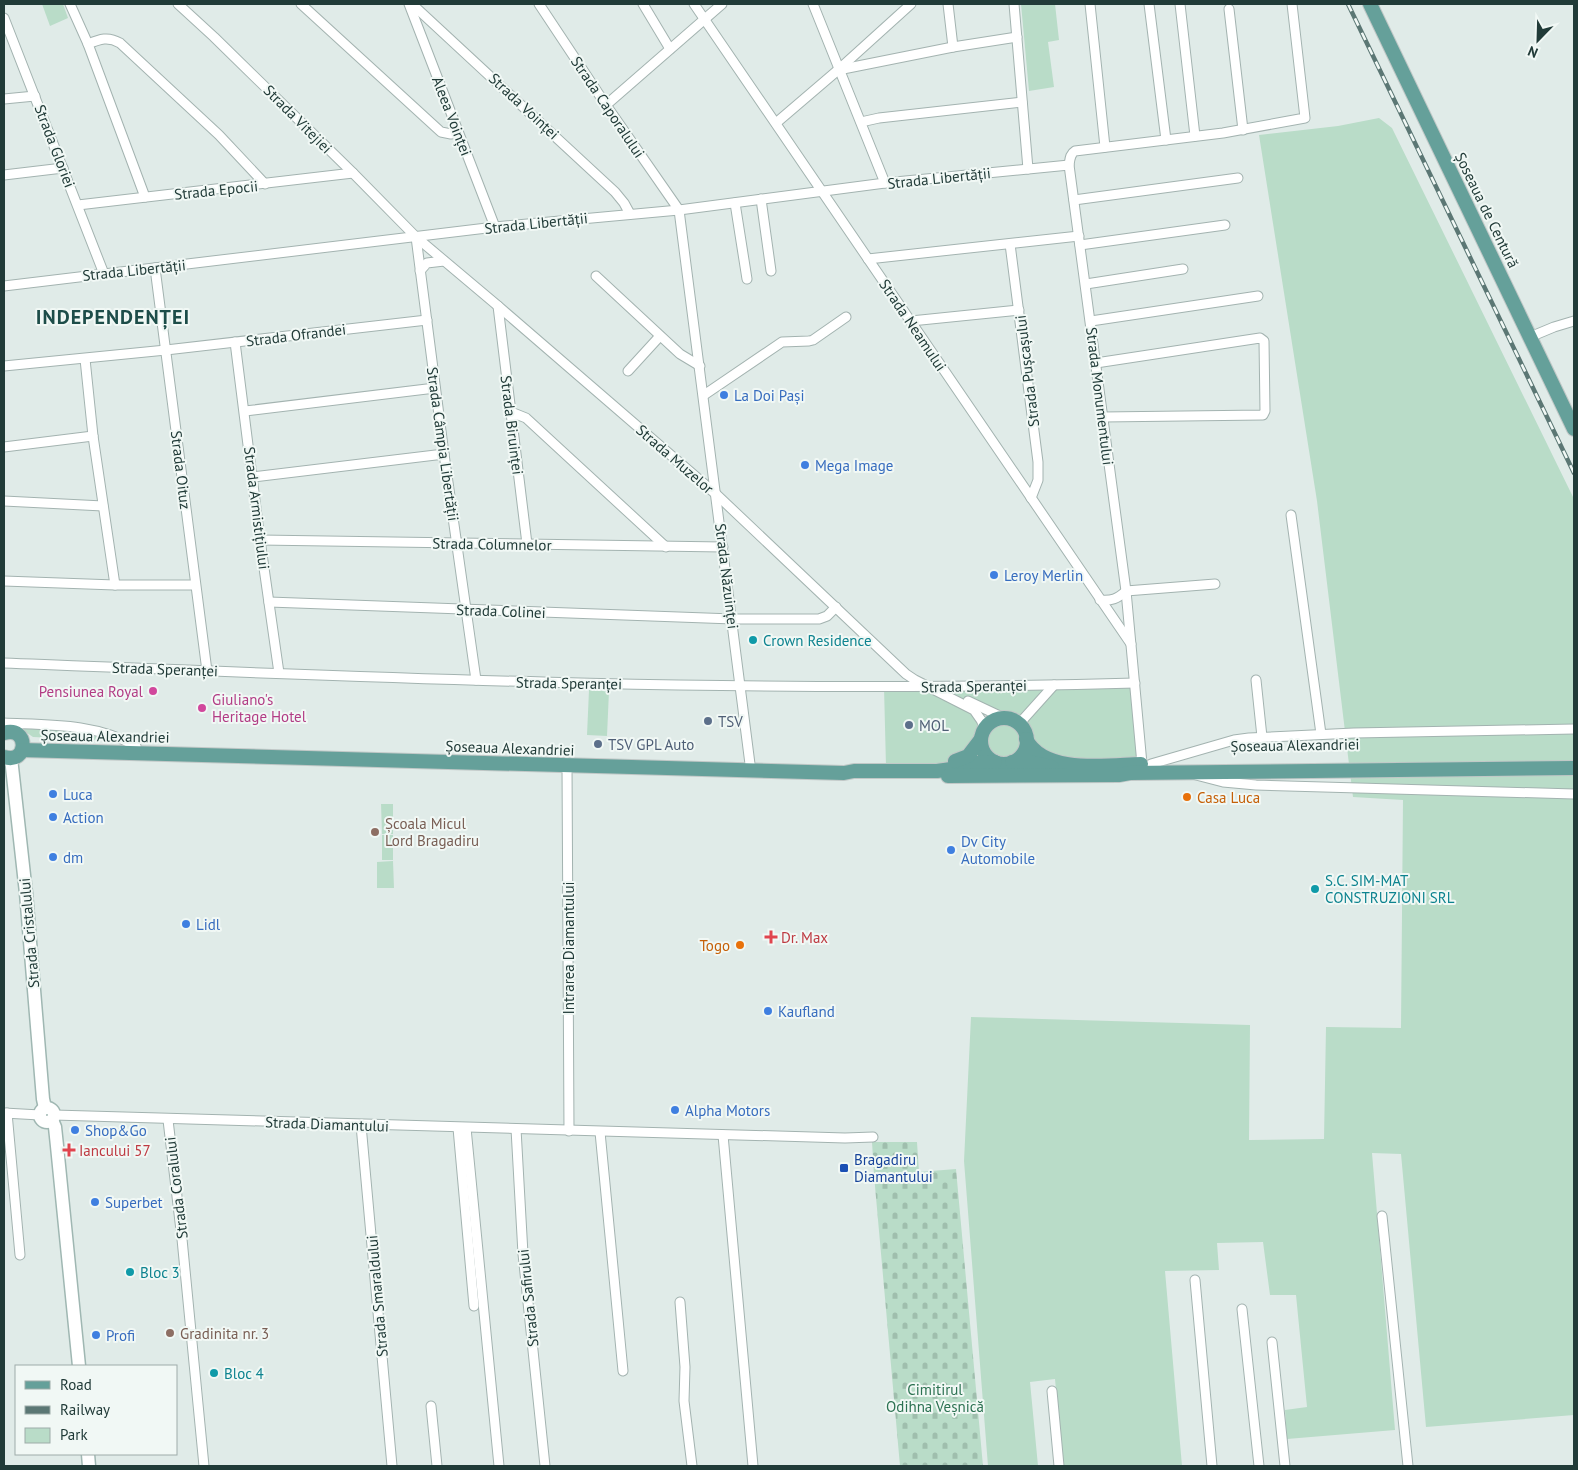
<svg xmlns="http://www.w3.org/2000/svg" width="1578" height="1470" viewBox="0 0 1578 1470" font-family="'PT Sans',sans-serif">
	<defs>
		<pattern id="cemetery-stones" width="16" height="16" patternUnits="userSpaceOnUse" patternTransform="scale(1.25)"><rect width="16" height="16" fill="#b9dcc8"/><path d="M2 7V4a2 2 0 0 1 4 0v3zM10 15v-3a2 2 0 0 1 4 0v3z" fill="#9fbead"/></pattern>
	</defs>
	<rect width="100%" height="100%" fill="#e0ebe8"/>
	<g fill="#b9dcc8" fill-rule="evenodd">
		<polygon points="42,4 63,4 68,18 50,26"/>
		<polygon points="1021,4 1055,4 1059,40 1048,42 1054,87 1029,91"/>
		<polygon points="1379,118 1392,128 1574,499 1574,1415 1426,1427 1401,1154 1372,1153 1395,1430 1287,1439 1285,1410 1307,1407 1296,1295 1270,1295 1263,1242 1217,1243 1219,1270 1165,1271 1182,1466 1063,1466 1055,1379 1030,1382 1038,1466 988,1466 964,1161 971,1017 1250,1025 1249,1140 1324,1139 1326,1027 1401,1028 1403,800 1353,797 1317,501 1259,135 1338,126"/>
		<path d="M1135 683 1142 764 1079 765 1026 746C1016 768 991 768 982 746L962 760 947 763 886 766 884 687ZM931 688 962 698 1002 718 990 723 984 728 968 707Z"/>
		<polygon points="589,690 609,691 607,736 587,735"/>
		<polygon points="17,726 69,728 101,738 99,740 33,737"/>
		<polygon points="381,804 393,804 393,834 382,834"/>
		<rect x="382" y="835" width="11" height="25"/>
		<polygon points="393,861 394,888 377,888 377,862"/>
	</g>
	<polygon fill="url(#cemetery-stones)" points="872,1142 917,1142 919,1172 956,1169 983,1466 900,1466 874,1175"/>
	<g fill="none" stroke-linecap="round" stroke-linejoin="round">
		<defs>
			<g id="street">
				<polyline points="70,4 88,44 145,197"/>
				<polyline points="178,4 214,37 353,173 416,237 498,306 717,495 906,674 915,680 974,710 981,720 985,728"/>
				<polyline points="301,4 441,132 451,134 458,133"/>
				<polyline points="409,4 495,227"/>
				<polyline points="412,4 615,192 624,203 630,214"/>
				<polyline points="539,4 606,105 679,210 750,764"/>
				<polyline points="643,4 670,49"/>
				<polyline points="694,4 1131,644"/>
				<polyline points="813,4 885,183"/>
				<polyline points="948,4 953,47"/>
				<polyline points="1014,4 1028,169"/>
				<polyline points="1090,4 1105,147"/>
				<polyline points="1149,4 1166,140"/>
				<polyline points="1180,4 1195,136"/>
				<polyline points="1229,9 1243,130"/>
				<polyline points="4,18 104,274"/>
				<path d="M88 44C100 39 108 36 120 43L219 135 265 184"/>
				<polyline points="838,70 953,47 1017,37"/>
				<polyline points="4,99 35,96"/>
				<polyline points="606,105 722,4"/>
				<polyline points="861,122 879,118 1022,102"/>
				<polyline points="776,123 838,70 911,4"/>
				<polyline points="4,175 63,168"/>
				<polyline points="761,199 771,271"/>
				<polyline points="1074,200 1238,178"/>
				<polyline points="735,203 747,279"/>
				<polyline points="78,205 353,173"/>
				<polyline points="416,237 444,454 476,680"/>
				<polyline points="1010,244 1038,462 1038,480 1031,498"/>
				<polyline points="1080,245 1225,225"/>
				<polyline points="868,259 1079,236"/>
				<polyline points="155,268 207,671"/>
				<polyline points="420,271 427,263 444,261"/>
				<polyline points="596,276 680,354 700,366"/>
				<polyline points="1086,284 1183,269"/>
				<polyline points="4,286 495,227 679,210 885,183 1069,165"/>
				<polyline points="498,306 527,544"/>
				<polyline points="911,321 1019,310"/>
				<polyline points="1091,321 1258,296"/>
				<polyline points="1530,337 1554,327 1574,321"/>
				<polyline points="235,342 260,540 279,673"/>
				<polyline points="85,359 93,436 115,585"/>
				<polyline points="1096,363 1260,338 1264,341 1265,411 1263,415 1103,417"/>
				<polyline points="4,366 166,350 427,320"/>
				<polyline points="628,371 660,336"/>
				<polyline points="704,395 782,342 809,341 813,340 846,317"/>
				<polyline points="245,411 435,388"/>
				<polyline points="511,412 526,418 666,547"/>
				<polyline points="4,447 93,436"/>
				<polyline points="253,477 444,454"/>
				<polyline points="4,501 103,506"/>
				<polyline points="1291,515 1321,734"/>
				<polyline points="260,540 723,547"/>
				<polyline points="4,581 115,585 195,585"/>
				<path d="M1100 600C1112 601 1117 599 1126 591L1215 584"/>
				<polyline points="269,602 733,619 819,619 827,616 836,607"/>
				<path d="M4 663C381 678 758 694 1135 683"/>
				<polyline points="1256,680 1262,737"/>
				<polyline points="968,701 1004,718"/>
				<path d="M4 723C50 725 94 723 136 746"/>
				<polyline points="1019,724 1054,685"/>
				<path d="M1142 764 1126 591 1069 165C1070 159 1070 154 1075 151L1223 133 1305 118 1292 4"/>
				<polyline points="1151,764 1234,740 1249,738 1354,733 1574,729"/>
				<polyline points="567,766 569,1131"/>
				<polyline points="1196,775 1223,782 1256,785 1574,794"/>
				<polyline points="4,1113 40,1115"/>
				<polyline points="7,1113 20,1255"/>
				<polyline points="54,1115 845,1138 873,1137"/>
				<polyline points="168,1120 182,1239 204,1466"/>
				<polyline points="361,1125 392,1466"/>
				<polyline points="458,1128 474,1306"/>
				<polyline points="466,1128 499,1466"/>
				<polyline points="516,1129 523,1254 545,1466"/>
				<polyline points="600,1132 623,1371"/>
				<polyline points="723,1135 753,1466"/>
				<polyline points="1382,1216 1408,1466"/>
				<polyline points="1195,1280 1212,1466"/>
				<polyline points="680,1302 685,1367 684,1401 692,1466"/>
				<polyline points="1242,1309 1259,1466"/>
				<polyline points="1272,1342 1285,1466"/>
				<polyline points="1052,1391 1059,1466"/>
				<polyline points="431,1406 437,1466"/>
			</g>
			<g id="secondary">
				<polyline points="11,758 26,893 43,1099 45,1108"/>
				<circle cx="47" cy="1115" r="7"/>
				<polyline points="52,1120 55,1127 57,1146 79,1366"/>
				<polyline points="88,1454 89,1466"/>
			</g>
			<g id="primary">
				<polyline points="1370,4 1574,429"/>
				<circle cx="1004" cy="741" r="23"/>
				<path d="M4 733C29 725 29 765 4 757"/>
				<path d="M1026 739C1044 775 1107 765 1141 764"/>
				<polyline points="22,750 844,773 854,771 937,771 951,769 975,763 995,762"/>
				<polyline points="955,761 968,756 981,739"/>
				<polyline points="1012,762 1030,762 1052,767"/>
				<polyline points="948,776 1119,775 1130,773 1574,768"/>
			</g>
		</defs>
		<use href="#street" stroke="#a3b3b0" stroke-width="11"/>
		<use href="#secondary" stroke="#9fb7b2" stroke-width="15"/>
		<use href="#primary" stroke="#c1c8c7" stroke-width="16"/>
		<use href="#street" stroke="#fff" stroke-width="9"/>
		<use href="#secondary" stroke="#fff" stroke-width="12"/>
		<use href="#primary" stroke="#65a09a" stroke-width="14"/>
		<defs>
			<polyline id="rail" points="1348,4 1574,473"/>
		</defs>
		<use href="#rail" stroke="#5b7774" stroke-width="4.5"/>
		<use href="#rail" stroke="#f1f8f5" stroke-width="2.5" stroke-dasharray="8" stroke-linecap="butt"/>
	</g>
	<g fill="#3f7fe0" stroke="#f1f8f5" stroke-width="2">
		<circle cx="724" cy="395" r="5"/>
		<circle cx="805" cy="465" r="5"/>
		<circle cx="994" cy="575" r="5"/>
		<circle cx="53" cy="794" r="5"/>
		<circle cx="53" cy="817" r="5"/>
		<circle cx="951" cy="850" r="5"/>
		<circle cx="53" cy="857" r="5"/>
		<circle cx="186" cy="924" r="5"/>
		<circle cx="768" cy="1011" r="5"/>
		<circle cx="675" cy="1110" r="5"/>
		<circle cx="75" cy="1130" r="5"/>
		<circle cx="95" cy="1202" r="5"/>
		<circle cx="96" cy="1335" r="5"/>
	</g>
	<g fill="#0f9aa8" stroke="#f1f8f5" stroke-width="2">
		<circle cx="753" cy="640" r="5"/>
		<circle cx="1315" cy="889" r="5"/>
		<circle cx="130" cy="1272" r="5"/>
		<circle cx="214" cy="1373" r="5"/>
	</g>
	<g fill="#d1479c" stroke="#f1f8f5" stroke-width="2">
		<circle cx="153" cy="691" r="5"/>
		<circle cx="202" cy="708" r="5"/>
	</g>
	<g fill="#5c6f8a" stroke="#f1f8f5" stroke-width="2">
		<circle cx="708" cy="721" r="5"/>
		<circle cx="909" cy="725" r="5"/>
		<circle cx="598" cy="744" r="5"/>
	</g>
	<g fill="#e8710a" stroke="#f1f8f5" stroke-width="2">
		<circle cx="1187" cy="797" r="5"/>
		<circle cx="740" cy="945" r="5"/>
	</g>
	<g fill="#8d6e63" stroke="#f1f8f5" stroke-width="2">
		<circle cx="375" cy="832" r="5"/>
		<circle cx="170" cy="1333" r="5"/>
	</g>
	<g fill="#e0444e" stroke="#f1f8f5" stroke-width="2">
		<path d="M768.5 929.5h5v5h5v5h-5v5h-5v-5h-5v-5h5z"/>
		<path d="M66.5 1142.5h5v5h5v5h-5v5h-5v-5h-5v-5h5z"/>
	</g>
	<rect fill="#1a4fb4" stroke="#f1f8f5" stroke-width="2" x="839" y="1163" width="10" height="10" rx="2.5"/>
	<g text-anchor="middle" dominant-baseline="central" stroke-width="4" stroke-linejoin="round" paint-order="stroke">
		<g font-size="15" fill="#213b38" stroke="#f1f8f5">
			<text transform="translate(524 106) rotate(43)">Strada Voinței</text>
			<text transform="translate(608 107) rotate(56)">Strada Caporalului</text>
			<text transform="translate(452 116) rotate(69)">Aleea Voinței</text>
			<text transform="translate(298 119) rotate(45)">Strada Vitejiei</text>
			<text transform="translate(55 146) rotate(69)">Strada Gloriei</text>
			<text transform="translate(939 178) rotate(-6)">Strada Libertății</text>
			<text transform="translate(216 190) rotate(-6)">Strada Epocii</text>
			<text transform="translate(1487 210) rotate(64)">Șoseaua de Centură</text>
			<text transform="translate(536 223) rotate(-6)">Strada Libertății</text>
			<text transform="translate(134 270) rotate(-6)">Strada Libertății</text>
			<text transform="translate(913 325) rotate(56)">Strada Neamului</text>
			<text transform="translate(296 335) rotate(-7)">Strada Ofrandei</text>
			<text transform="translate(1027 371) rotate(-97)">Strada Pușcașului</text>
			<text transform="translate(1100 396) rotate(83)">Strada Monumentului</text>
			<text transform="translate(512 425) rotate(83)">Strada Biruinței</text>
			<text transform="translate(443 444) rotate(82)">Strada Câmpia Libertății</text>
			<text transform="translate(675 459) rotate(41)">Strada Muzelor</text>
			<text transform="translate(181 470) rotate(83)">Strada Oituz</text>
			<text transform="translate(257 508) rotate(83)">Strada Armistițiului</text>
			<text transform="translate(492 544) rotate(1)">Strada Columnelor</text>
			<text transform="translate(727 576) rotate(83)">Strada Năzuinței</text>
			<text transform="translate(501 611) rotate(2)">Strada Colinei</text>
			<text transform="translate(165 669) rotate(2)">Strada Speranței</text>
			<text transform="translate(569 683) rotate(1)">Strada Speranței</text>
			<text transform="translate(974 686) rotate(-1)">Strada Speranței</text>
			<text transform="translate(105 736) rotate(1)">Șoseaua Alexandriei</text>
			<text transform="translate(1295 745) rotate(-1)">Șoseaua Alexandriei</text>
			<text transform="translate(510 748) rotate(2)">Șoseaua Alexandriei</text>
			<text transform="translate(29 933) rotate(-95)">Strada Cristalului</text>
			<text transform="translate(568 948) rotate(-90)">Intrarea Diamantului</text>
			<text transform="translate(327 1124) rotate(2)">Strada Diamantului</text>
			<text transform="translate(176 1188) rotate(-97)">Strada Coralului</text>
			<text transform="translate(377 1296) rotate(-95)">Strada Smaraldului</text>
			<text transform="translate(528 1298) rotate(-96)">Strada Safirului</text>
		</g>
		<g font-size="15" fill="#366cbe" stroke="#f1f8f5" text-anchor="start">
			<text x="734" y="395">La Doi Pași</text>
			<text x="815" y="465">Mega Image</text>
			<text x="1004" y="575">Leroy Merlin</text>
			<text x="63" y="794">Luca</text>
			<text x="63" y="817">Action</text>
			<text x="961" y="841">Dv City<tspan x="961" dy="17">Automobile</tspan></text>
			<text x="63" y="857">dm</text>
			<text x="196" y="924">Lidl</text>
			<text x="778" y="1011">Kaufland</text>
			<text x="685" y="1110">Alpha Motors</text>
			<text x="85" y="1130">Shop&amp;Go</text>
			<text x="105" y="1202">Superbet</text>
			<text x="106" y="1335">Profi</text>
		</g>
		<g font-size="15" fill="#0d838f" stroke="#f1f8f5" text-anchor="start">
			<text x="763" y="640">Crown Residence</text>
			<text x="1325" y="880">S.C. SIM-MAT<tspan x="1325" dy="17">CONSTRUZIONI SRL</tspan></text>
			<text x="140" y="1272">Bloc 3</text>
			<text x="224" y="1373">Bloc 4</text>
		</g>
		<g font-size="15" fill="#b23c85" stroke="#f1f8f5" text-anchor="end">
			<text x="143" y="691">Pensiunea Royal</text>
			<text x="212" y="699" text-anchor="start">Giuliano's<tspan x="212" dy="17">Heritage Hotel</tspan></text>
		</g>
		<g font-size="15" fill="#4e5e75" stroke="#f1f8f5" text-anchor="start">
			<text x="718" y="721">TSV</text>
			<text x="919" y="725">MOL</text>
			<text x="608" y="744">TSV GPL Auto</text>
		</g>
		<g font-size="15" fill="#c56008" stroke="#f1f8f5" text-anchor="start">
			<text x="1197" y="797">Casa Luca</text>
			<text x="730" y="945" text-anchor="end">Togo</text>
		</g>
		<g font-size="15" fill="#785e54" stroke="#f1f8f5" text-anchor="start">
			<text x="385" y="823">Școala Micul<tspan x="385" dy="17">Lord Bragadiru</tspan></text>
			<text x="180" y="1333">Gradinita nr. 3</text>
		</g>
		<g font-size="15" fill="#be3a42" stroke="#f1f8f5" text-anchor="start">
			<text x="781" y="937">Dr. Max</text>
			<text x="79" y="1150">Iancului 57</text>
		</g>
		<g font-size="15" fill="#164399" stroke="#f1f8f5" text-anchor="start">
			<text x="854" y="1159">Bragadiru<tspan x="854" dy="17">Diamantului</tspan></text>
		</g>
		<g font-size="15" fill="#2c7252" stroke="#f1f8f5">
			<text x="935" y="1389">Cimitirul<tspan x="935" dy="17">Odihna Veșnică</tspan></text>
		</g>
		<g font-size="20" font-weight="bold" letter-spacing="1" fill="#1d4d49" stroke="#f1f8f5">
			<text x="113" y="317">INDEPENDENȚEI</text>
		</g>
	</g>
	<rect width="1578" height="1470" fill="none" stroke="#213b38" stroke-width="10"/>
	<rect x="15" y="1365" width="162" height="90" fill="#f1f8f5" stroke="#9eaca9"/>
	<rect x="25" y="1381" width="25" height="8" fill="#65a09a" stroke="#9eaca9"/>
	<text x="60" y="1390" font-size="15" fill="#213b38">Road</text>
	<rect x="25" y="1406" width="25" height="8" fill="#5b7774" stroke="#9eaca9"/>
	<text x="60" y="1415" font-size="15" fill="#213b38">Railway</text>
	<rect x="25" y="1428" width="25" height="15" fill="#b9dcc8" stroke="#9eaca9"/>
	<text x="60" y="1440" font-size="15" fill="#213b38">Park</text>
	<g transform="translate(1538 40) rotate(203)" stroke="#f1f8f5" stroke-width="4" paint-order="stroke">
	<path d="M0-4L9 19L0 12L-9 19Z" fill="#213b38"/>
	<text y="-8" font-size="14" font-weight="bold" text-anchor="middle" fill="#213b38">N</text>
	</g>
</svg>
